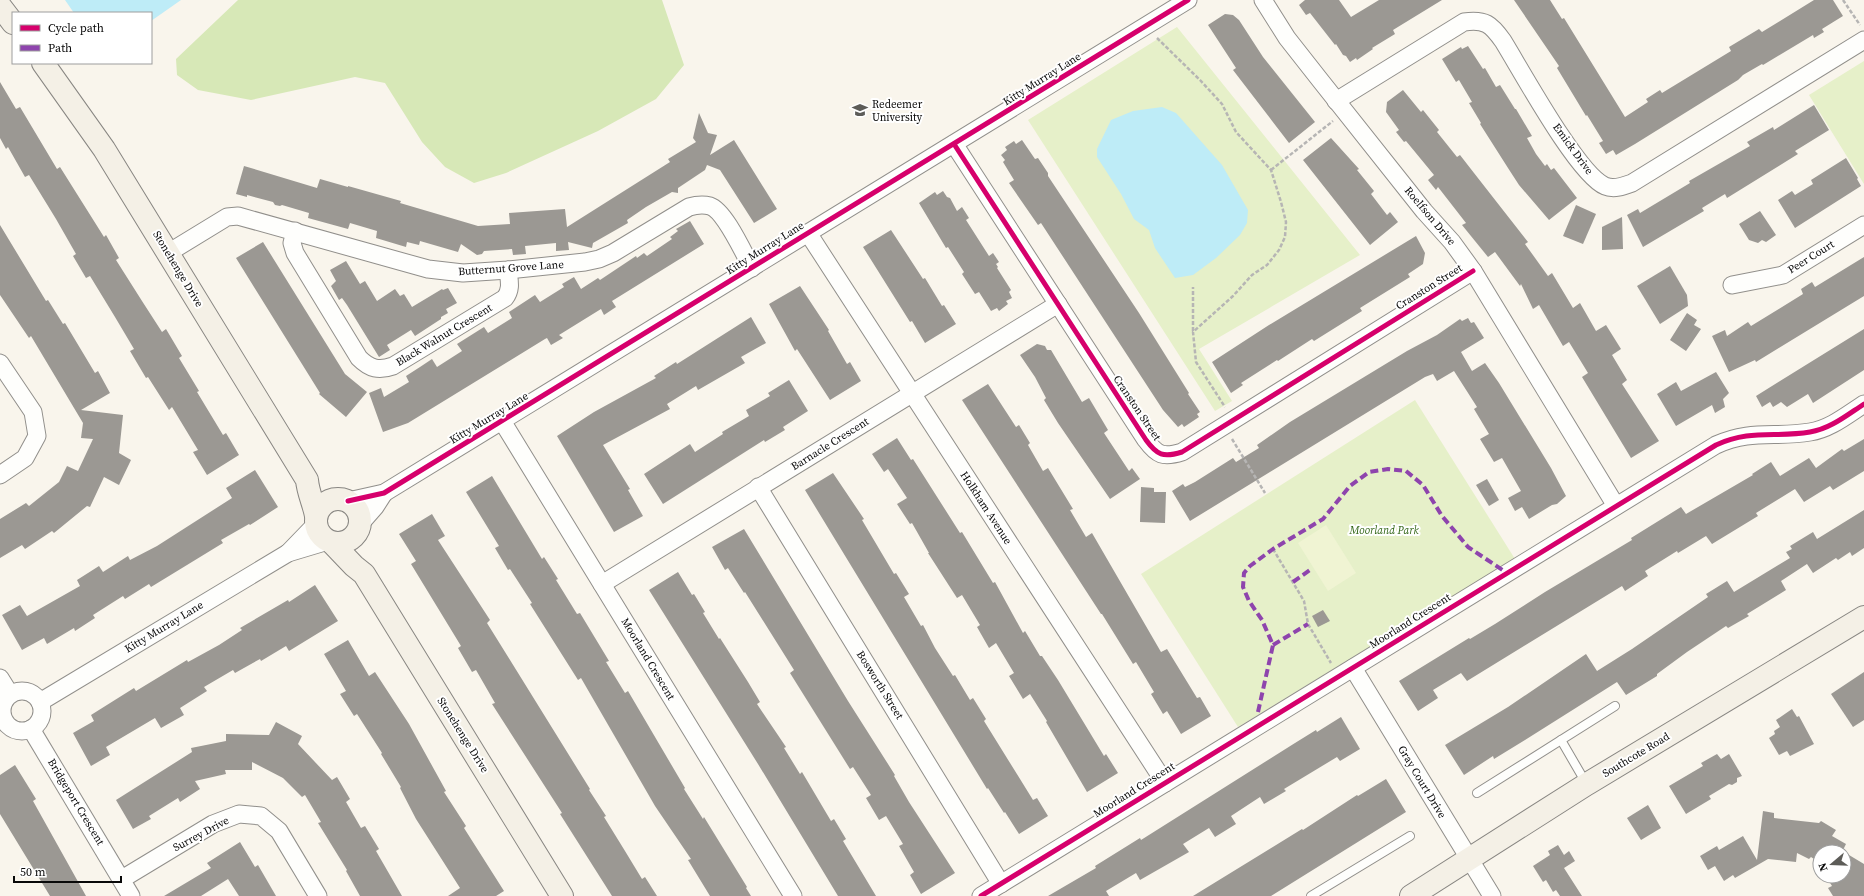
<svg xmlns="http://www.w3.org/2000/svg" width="1864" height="896" viewBox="0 0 1864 896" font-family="'Source Serif 4',serif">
	<rect width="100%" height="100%" fill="#f9f5ec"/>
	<g fill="#e6f0c9">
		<polygon points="1177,27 1360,255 1199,349 1232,401 1215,411 1028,120"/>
		<polygon points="1864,61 1864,184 1809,95"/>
		<polygon points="1415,400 1515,559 1238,727 1141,574"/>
	</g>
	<polygon fill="#d7e8b7" points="238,0 662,0 684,65 656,99 598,131 506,173 474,183 445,167 422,142 385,83 355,77 251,100 198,90 177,75 176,59"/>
	<polygon fill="#f0f4d3" points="1326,525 1356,573 1328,591 1298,543"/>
	<g fill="#beecf7">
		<polygon points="65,0 181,0 151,21 151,13 74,13"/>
		<polygon points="1162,107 1176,113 1222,165 1248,210 1247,223 1240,235 1216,258 1193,275 1175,278 1155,248 1149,230 1134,219 1121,194 1097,157 1097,149 1111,120 1133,111"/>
	</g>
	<g fill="#9b9893">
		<polygon points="1305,0 1339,0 1351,17 1379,0 1442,0 1393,30 1395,34 1372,48 1373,49 1357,60 1356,58 1350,62 1346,56 1343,55 1336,44 1335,45 1310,13 1306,15 1299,5"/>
		<polygon points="1514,0 1550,0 1562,19 1564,18 1625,117 1648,102 1646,99 1660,90 1662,93 1731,51 1729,47 1759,29 1762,32 1814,0 1833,0 1843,16 1822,29 1824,32 1814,38 1813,35 1763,65 1762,64 1743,75 1738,80 1635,144 1616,155 1613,150 1606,154 1599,143 1603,141 1587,115 1586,116 1557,68 1559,66"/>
		<polygon points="1225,14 1233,15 1239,20 1263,57 1315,122 1289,143 1233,70 1236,68 1208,25"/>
		<polygon points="1468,46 1483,69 1485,68 1496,87 1500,85 1515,109 1516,109 1532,136 1527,138 1536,154 1545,166 1547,164 1551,170 1554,168 1577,198 1549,220 1519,185 1508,168 1480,124 1481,123 1469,103 1472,102 1459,80 1456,82 1442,59 1461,47 1462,49"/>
		<polygon points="0,82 16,109 20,107 57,169 60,167 104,237 106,235 119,258 116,260 142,301 162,332 166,329 182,356 179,358 199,391 197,392 223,435 226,433 239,455 207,475 193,452 198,450 172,407 169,410 148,377 146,378 130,351 134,349 115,317 90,276 86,278 73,256 76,254 56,219 29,175 25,177 8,147 6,149 0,138"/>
		<polygon points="1403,90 1421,112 1423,110 1439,130 1437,132 1457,157 1460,155 1474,173 1528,242 1525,244 1548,276 1552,273 1573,308 1580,303 1596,331 1606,325 1621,349 1612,355 1627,380 1622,384 1659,441 1631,458 1582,377 1588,373 1569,342 1563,346 1539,305 1533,309 1521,284 1520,286 1495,252 1488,257 1462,225 1466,223 1438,187 1436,190 1428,180 1434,175 1406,141 1404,142 1396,132 1399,130 1386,112 1387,102"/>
		<polygon points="1814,105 1829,130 1795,151 1798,154 1727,198 1725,194 1702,208 1704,211 1643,247 1627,215 1638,209 1640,213 1690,183 1689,181 1750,146 1747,142 1773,127 1774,130"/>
		<polygon points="699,113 708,133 717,135 710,155 734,140 777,209 754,223 720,170 707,165 705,170 678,188 678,193 672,192 646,207 627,220 628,223 593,243 592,248 568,242 569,250 556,251 556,243 525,246 526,254 513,255 512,249 484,251 482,254 477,255 461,244 458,252 420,241 419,245 407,242 406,247 376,238 377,231 350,223 348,229 308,218 309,213 282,205 280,206 275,205 273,202 247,195 247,197 236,194 244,166 317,188 320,179 348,187 348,186 401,201 400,203 478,226 510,224 509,213 565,209 567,227 670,162 668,159 696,142 693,138"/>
		<polygon points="1331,138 1359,169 1357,170 1374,191 1371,194 1387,215 1390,212 1398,222 1370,245 1303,160"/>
		<polygon points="1022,140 1035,159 1038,158 1048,173 1048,176 1139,313 1189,393 1188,394 1200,412 1197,414 1199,417 1184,427 1182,424 1178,427 1163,410 1041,223 1038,225 1009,183 1014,180 1003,162 1005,160 1001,155 1007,150 1005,147 1014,141 1016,144"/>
		<polygon points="1846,158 1858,178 1857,179 1861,186 1795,228 1778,200 1792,191 1795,195 1813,184 1811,180"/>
		<polygon points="943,191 947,197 950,198 957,211 962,207 969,218 966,220 989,256 993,253 999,262 996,264 998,267 997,268 1011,290 1009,292 1012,298 1006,301 1008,304 999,311 997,308 991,311 979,292 975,294 962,274 964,272 948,247 946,248 919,203 935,192 937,195"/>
		<polygon points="1576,205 1596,214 1583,244 1563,236"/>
		<polygon points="1760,211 1776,235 1766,242 1762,240 1758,243 1749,240 1739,224"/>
		<polygon points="1622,217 1623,249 1602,250 1602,227"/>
		<polygon points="690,221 704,244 612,301 616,307 604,315 601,309 559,335 563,338 551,345 547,338 545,339 408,423 383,432 369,393 381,388 384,397 409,382 406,376 420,367 432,359 437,367 462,351 457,344 484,327 488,333 512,318 509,312 535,295 540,302 564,287 562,284 574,277 581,289 598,278 600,280 636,256 637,258 644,253 647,256 672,239 670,237 678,231 676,229"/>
		<polygon points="0,225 46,301 48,300 63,324 65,323 95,373 98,371 110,393 81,410 123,415 119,453 131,460 119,485 104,477 90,507 87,506 54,533 52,531 25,549 22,545 0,558 0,519 26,503 29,506 59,482 67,466 78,471 93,439 81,438 83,423 31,336 29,338 0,295"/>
		<polygon points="891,230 923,279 925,278 942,306 944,305 956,324 925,343 912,321 910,322 863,247"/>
		<polygon points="1416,236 1425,253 1423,264 1408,274 1410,277 1360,308 1362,311 1314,341 1312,339 1278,361 1277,360 1241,383 1243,385 1231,393 1212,362 1269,325"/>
		<polygon points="263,242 345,374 367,392 346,417 319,394 320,393 236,258"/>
		<polygon points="1864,257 1864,296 1756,362 1755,360 1729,372 1712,336 1725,330 1727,336 1748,322 1751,326 1803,294 1801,289 1812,282 1815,287"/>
		<polygon points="346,261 360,284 365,281 377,301 395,289 400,296 404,294 412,307 442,289 443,290 448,288 457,303 446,309 448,313 441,317 441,319 415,336 411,330 387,345 390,350 379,357 347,305 342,298 339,300 331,286 336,281 330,270"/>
		<polygon points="1670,266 1687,295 1688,306 1660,324 1637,286"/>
		<polygon points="800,286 829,330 828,331 847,364 850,362 861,381 830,400 797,349 795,351 769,304"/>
		<polygon points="1687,313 1697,320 1694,325 1701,329 1686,351 1670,340"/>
		<polygon points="751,317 766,343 741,357 745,363 698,390 696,386 667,404 670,409 603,445 630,489 628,490 643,516 614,532 557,436 594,412 656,378 654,376 676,362 677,364"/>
		<polygon points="1468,318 1471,323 1474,322 1484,338 1461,352 1472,371 1485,363 1499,383 1551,468 1566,496 1557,504 1552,505 1529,519 1522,507 1515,511 1508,498 1521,491 1502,458 1494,462 1480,439 1489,434 1474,409 1477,407 1454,371 1437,381 1433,374 1425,377 1190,521 1172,491 1183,484 1185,487 1195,482 1233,458 1236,462 1259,448 1257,445 1290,422 1407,351 1437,335 1460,319 1462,321"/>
		<polygon points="1864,329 1864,370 1813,403 1808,394 1787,407 1781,402 1773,407 1770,402 1762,407 1756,396"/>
		<polygon points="1037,344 1045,346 1047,350 1051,350 1082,402 1089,398 1108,430 1104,433 1129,471 1132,468 1140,479 1110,499 1058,423 1044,400 1046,398 1035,377 1020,355"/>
		<polygon points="1716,372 1729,393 1723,399 1725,407 1715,413 1712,405 1676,426 1657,394 1676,382 1681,391"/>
		<polygon points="789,380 808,411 783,427 785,430 765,442 764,440 663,504 644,474 690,444 695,452 723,434 722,432 749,416 746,410 770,396 768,393"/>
		<polygon points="988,384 1016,427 1019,425 1030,443 1028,445 1043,471 1048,468 1073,509 1070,510 1086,537 1092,533 1161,652 1167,649 1197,698 1200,697 1211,716 1181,734 1167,711 1163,714 1151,694 1154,692 1136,662 1133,664 1102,614 1101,614 962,400"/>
		<polygon points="897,438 911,460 913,459 960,533 962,532 993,583 995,582 1023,633 1025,631 1040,656 1042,656 1058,680 1104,756 1106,754 1118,773 1087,792 1046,722 1047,721 1030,694 1023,699 1009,676 1014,673 996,643 989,648 977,627 980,625 962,595 957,598 928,553 929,553 912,523 910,524 897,504 907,498 888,469 884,472 872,454"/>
		<polygon points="1864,439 1864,471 1833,490 1830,486 1804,502 1795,489 1756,513 1758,516 1712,544 1706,536 1678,553 1677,551 1645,571 1648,576 1625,591 1622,586 1467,681 1461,673 1433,690 1438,698 1418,711 1399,681 1469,638 1470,639 1495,624 1545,592 1632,540 1631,538 1681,507 1686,514 1753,475 1752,474 1771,462 1780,476 1809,458 1816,468 1842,449 1844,451"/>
		<polygon points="255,470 278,507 250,525 249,524 221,540 223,543 151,587 149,584 125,599 123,596 93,615 95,618 75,631 74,628 47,644 44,638 22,650 2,615 20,605 27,616 80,586 77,580 99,566 103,572 128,556 130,560 157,546 232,498 226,488"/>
		<polygon points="833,473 864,519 862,520 894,574 896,573 909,594 904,597 921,626 923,625 935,648 953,676 955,675 970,700 973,698 986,719 984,721 1033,800 1037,798 1048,816 1019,834 1005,812 1004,813 988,788 987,789 805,490"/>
		<polygon points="492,476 542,559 544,557 558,579 556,580 577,614 580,613 609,661 606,662 625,693 628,691 685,788 684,789 703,819 704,817 747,887 746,888 751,896 710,896 688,860 691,859 655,806 581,678 578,680 530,604 532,603 510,569 508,570 495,548 499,546 466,492"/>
		<polygon points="1487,479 1499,500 1489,506 1476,485"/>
		<polygon points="1141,487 1154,488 1154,492 1166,492 1165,523 1140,522"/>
		<polygon points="1864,510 1864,548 1852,556 1850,552 1838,560 1836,558 1813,573 1807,564 1781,581 1786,590 1747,614 1749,616 1728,628 1726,626 1687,652 1657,674 1657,676 1626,695 1617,682 1525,740 1494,759 1493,756 1464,775 1445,745 1508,707 1586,654 1597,671 1632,649 1708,597 1706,594 1727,581 1734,592 1790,558 1786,552 1792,549 1790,546 1813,532 1817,539"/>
		<polygon points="432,514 445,536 438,540 490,620 487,623 590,789 589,790 606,816 604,817 625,851 642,879 645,877 657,896 612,896 560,814 562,813 492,704 495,703 476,670 472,672 458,648 461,646 411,564 416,561 399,534"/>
		<polygon points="744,529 848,701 895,775 894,776 909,802 955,873 921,894 910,875 914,872 899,846 903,844 886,816 879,820 866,798 871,795 853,767 850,769 790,673 794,670 745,592 744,593 728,568 725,570 712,547"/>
		<polygon points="678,572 692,595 694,594 705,612 703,613 719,639 720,638 748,682 760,702 757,704 786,747 784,748 800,774 802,772 831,821 834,819 846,839 843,841 876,896 838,896 758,764 649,590"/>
		<polygon points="315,585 338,621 289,651 286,646 261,661 260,659 235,673 233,670 204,687 207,691 180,708 184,715 161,728 155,718 106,747 110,755 91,766 73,733 94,721 91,715 134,688 136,691 187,660 188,662 219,645 242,630 240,628 288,600 289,602"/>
		<polygon points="1323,610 1330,621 1318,627 1312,616"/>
		<polygon points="348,640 369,676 375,672 409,724 446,791 444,792 466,826 464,828 504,891 496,896 448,896 460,888 416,819 400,788 401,787 381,754 382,753 357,714 354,716 340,694 346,691 324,654"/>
		<polygon points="1864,672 1864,720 1853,727 1831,694"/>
		<polygon points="1792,709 1797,717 1799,716 1814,744 1790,756 1787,751 1779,755 1769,738 1775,734 1774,731 1780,727 1776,720"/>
		<polygon points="1341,717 1360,749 1340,761 1337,757 1284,789 1286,791 1264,804 1260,797 1231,816 1236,824 1215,837 1209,828 1183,844 1189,852 1140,880 1136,873 1106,891 1109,896 1048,896 1096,868 1095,866 1140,838 1141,840 1295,743 1316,730 1317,732"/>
		<polygon points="276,722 302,736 298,744 332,780 337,777 350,799 346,802 361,828 365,826 379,849 376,851 402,896 360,896 346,871 347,870 318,823 321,822 305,795 302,797 283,778 252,762 252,770 225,770 226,774 195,781 200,789 180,802 178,798 149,816 151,819 133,829 116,800 192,752 191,748 226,741 226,734 269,735"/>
		<polygon points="1717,754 1721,759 1729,754 1742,776 1737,778 1737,782 1732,785 1729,784 1709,796 1711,799 1686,814 1669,786 1703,766 1701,763"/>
		<polygon points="15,765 36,799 33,801 86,896 50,896 0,814 0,775"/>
		<polygon points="1386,779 1406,812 1271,896 1193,896 1302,829 1303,830 1357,795 1358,796"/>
		<polygon points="1648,805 1661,828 1641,840 1627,818"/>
		<polygon points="1763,811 1774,813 1774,818 1819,823 1821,821 1836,830 1832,836 1846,844 1842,852 1820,852 1820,863 1811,857 1809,859 1797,853 1796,862 1768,859 1735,878 1733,875 1724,881 1715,866 1708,870 1700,856 1717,846 1719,850 1743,836 1757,860"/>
		<polygon points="240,842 255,867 258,865 276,896 239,896 228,879 201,896 164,896 211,868 207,863"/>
		<polygon points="1558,845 1564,855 1569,851 1575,861 1564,868 1582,896 1560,896 1556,890 1553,892 1546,880 1543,882 1533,866 1550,855 1548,851"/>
		<polygon points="1844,852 1864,864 1864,896 1833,896 1828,888 1832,886 1826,876 1844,876"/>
	</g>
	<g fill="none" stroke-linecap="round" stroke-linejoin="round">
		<defs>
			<g id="lane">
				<polyline points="1561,740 1586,783"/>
				<polyline points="1477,793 1615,706"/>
				<polyline points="1311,896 1410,836"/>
			</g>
			<g id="street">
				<polyline points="1263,0 1287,38 1320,80 1424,211 1452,242 1473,271 1616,506"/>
				<path d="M1336 101 1464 22C1485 19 1491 24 1503 41 1521 70 1578 175 1605 186 1614 190 1624 186 1632 183L1864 40"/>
				<path d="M954 144 1146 440C1157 455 1163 458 1182 452L1473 271"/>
				<path d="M295 231 292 243 295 253 359 358C370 369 379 371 393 366L505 298C512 289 509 280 508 270"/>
				<polyline points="808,233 1165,783"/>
				<path d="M168 253 227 217 238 216 428 269 463 273 508 270 585 262 599 259 613 253 689 207C696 205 702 204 710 206 725 211 744 254 752 268"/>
				<polyline points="1732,285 1783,275 1864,225"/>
				<polyline points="0,363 33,412 37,436 25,458 0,475"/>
				<polyline points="502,421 793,896"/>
				<polyline points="758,487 1001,884"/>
				<polyline points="348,501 384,493 1188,0"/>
				<polyline points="361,523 375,507 384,493"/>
				<polyline points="288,553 316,524"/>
				<polyline points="602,584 1058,304"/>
				<polyline points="1353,668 1492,896"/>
				<polyline points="0,678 10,694"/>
				<circle cx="22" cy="711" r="20"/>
				<polyline points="40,702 288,553 328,541"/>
				<polyline points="31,729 131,896"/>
				<polyline points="122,879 213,824 239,814 261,816 279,831 318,896"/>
				<path d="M981 896 1716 445C1751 429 1775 438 1810 432 1830 429 1847 415 1864 404"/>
			</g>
			<g id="secondary">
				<polyline points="0,6 13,23"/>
				<path d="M43 63 104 149 307 480C308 493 314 504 316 516"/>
				<circle cx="338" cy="521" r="22"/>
				<polyline points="333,544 354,566 364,574 562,896"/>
				<polyline points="1411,896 1587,784 1864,617"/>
			</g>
		</defs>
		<use href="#lane" stroke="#918f8b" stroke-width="10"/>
		<use href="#street" stroke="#918f8b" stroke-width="19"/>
		<use href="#secondary" stroke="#888682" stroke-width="24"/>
		<g stroke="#b6b5b4" stroke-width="2.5" stroke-dasharray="4 2" stroke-linecap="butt">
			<polyline points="1843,0 1860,25"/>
			<polyline points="1157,38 1200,80 1222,104 1236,132 1271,170 1281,202 1286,222 1285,237 1279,250 1267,265 1252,275 1233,296 1193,332 1196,362 1225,407"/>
			<polyline points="1271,170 1333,121"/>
			<polyline points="1193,331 1193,287"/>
			<polyline points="1232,439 1265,493"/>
			<polyline points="1273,549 1304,601 1308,624 1331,663"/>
		</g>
		<use href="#lane" stroke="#fefefc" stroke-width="8"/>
		<use href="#street" stroke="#fefefc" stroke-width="17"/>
		<use href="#secondary" stroke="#f4f0e6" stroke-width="22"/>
		<g stroke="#8e44ad" stroke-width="4" stroke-dasharray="8 4" stroke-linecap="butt">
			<polyline points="1293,582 1310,570"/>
			<polyline points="1273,645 1308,624"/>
			<polyline points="1258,712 1273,645 1262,620 1249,601 1243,587 1244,573 1250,566 1273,549 1323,519 1350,486 1369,472 1388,469 1406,471 1423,485 1442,516 1468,547 1507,573"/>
		</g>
		<defs>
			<g id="cycleway">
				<path d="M954 144 1146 440C1157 455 1163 458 1182 452L1473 271"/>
				<polyline points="348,501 384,493 1188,0"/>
				<path d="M981 896 1716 445C1751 429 1775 438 1810 432 1830 429 1847 415 1864 404"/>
			</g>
		</defs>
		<use href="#cycleway" stroke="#fff" stroke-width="8"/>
		<use href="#cycleway" stroke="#d6006c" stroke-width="5"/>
	</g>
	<defs>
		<symbol id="university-bare" viewBox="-9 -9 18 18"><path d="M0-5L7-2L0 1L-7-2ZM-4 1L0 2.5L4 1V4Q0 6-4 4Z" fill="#5d5c58" stroke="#fff" stroke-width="2.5" paint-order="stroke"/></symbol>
	</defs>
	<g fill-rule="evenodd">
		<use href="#university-bare" x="849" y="99" width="22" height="22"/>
	</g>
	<g text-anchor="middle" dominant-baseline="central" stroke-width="4" stroke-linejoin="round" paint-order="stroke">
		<g font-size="11" fill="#090909" stroke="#fff">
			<text transform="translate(1042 79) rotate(-32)">Kitty Murray Lane</text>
			<text transform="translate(1573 149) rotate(54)">Emick Drive</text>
			<text transform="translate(1430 216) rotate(50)">Roelfson Drive</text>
			<text transform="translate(765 248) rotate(-32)">Kitty Murray Lane</text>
			<text transform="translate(1811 257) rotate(-32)">Peer Court</text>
			<text transform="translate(511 268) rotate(-4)">Butternut Grove Lane</text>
			<text transform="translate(178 269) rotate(59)">Stonehenge Drive</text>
			<text transform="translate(1429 287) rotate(-32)">Cranston Street</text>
			<text transform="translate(444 335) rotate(-31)">Black Walnut Crescent</text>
			<text transform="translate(1137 408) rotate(56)">Cranston Street</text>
			<text transform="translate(489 418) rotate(-31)">Kitty Murray Lane</text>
			<text transform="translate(830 444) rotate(-32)">Barnacle Crescent</text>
			<text transform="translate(986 508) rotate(57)">Holkham Avenue</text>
			<text transform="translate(1410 621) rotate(-32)">Moorland Crescent</text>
			<text transform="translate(164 627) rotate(-31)">Kitty Murray Lane</text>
			<text transform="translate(648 659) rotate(59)">Moorland Crescent</text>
			<text transform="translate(880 685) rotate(58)">Bosworth Street</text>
			<text transform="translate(463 735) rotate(58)">Stonehenge Drive</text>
			<text transform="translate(1636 755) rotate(-31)">Southcote Road</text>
			<text transform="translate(1422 782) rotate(59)">Gray Court Drive</text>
			<text transform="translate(1134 790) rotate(-32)">Moorland Crescent</text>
			<text transform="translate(76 802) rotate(59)">Bridgeport Crescent</text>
			<text transform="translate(201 834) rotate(-28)">Surrey Drive</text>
		</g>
		<g font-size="11" fill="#090909" stroke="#fff" text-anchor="start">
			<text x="872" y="104">Redeemer<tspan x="872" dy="13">University</tspan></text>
		</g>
		<g font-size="11" font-style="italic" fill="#316516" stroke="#fff">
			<text x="1384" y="530">Moorland Park</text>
		</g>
	</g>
	<rect x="12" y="12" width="140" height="52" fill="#ffffff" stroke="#9d9d9d"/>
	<rect x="20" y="25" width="20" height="6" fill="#d6006c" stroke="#9d9d9d"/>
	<text x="48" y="32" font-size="12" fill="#090909">Cycle path</text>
	<rect x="20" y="45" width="20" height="6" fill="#8e44ad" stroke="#9d9d9d"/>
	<text x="48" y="52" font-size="12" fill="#090909">Path</text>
	<g transform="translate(1832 864) rotate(251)"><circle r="19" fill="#ffffff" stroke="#9d9d9d"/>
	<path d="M0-3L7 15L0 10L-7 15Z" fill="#5d5c58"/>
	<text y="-6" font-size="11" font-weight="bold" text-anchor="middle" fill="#090909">N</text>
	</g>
	<path d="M14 876v6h107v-6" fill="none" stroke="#090909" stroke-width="2"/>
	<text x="20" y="876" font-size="12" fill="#090909" stroke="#ffffff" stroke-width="3" paint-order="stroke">50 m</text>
</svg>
